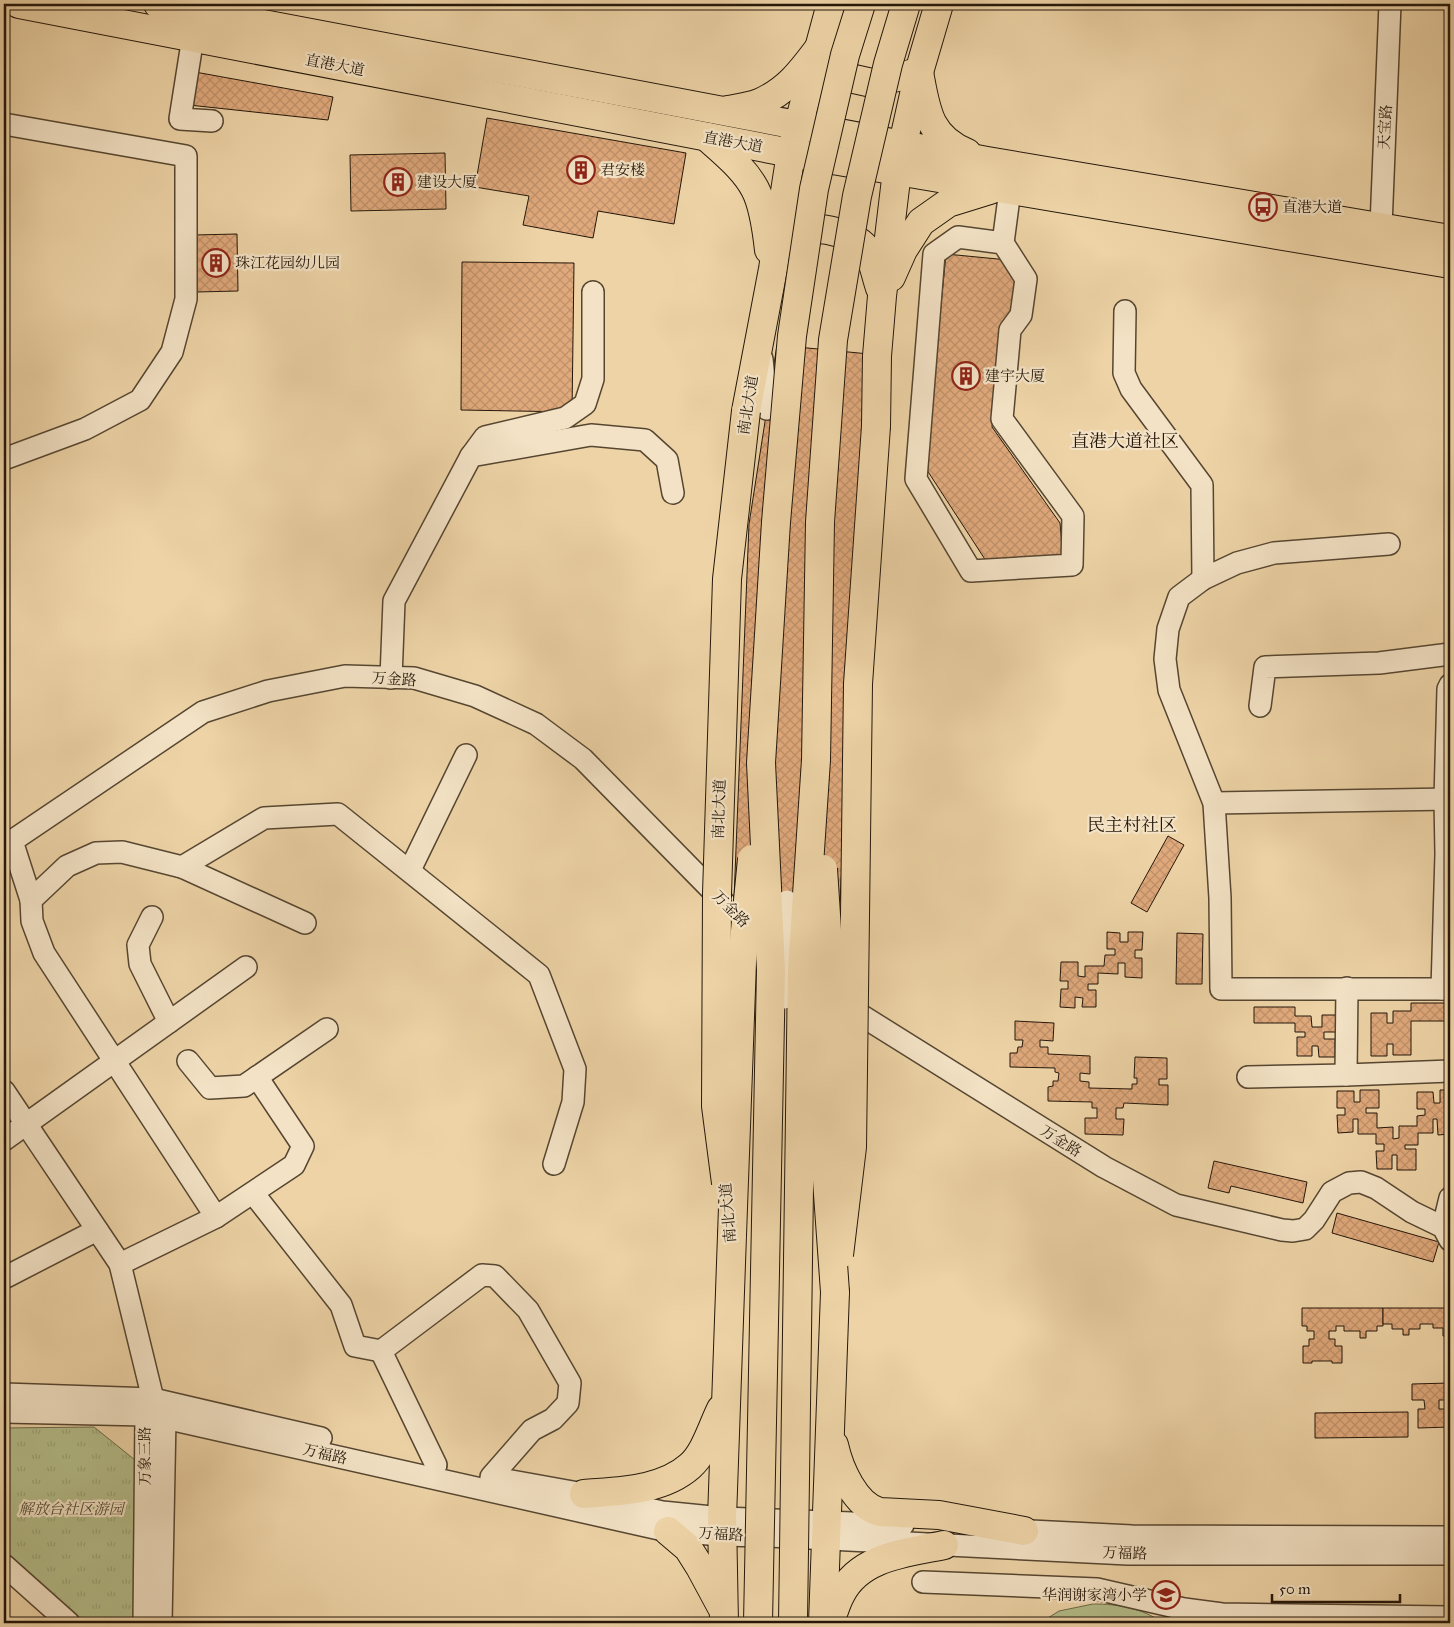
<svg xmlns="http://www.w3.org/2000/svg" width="1454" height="1627" viewBox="0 0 1454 1627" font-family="'IM FELL Great Primer','Noto Serif SC',serif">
	<defs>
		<pattern id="grass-tufts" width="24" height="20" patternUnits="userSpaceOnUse" patternTransform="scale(1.25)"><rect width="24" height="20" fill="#b4bd8a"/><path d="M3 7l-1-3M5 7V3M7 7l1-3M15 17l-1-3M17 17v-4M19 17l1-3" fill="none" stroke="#9ba276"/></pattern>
		<pattern id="building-cross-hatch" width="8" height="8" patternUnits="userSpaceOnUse" patternTransform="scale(1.25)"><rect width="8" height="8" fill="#e0a97c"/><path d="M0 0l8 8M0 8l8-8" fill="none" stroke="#c0916a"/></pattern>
	</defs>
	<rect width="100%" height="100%" fill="#edd3a6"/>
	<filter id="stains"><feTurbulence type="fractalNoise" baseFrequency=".004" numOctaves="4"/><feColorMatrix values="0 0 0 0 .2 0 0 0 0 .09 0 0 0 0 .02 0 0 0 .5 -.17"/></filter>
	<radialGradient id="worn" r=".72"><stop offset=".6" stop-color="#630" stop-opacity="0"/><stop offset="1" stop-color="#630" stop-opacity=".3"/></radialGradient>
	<polygon fill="url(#grass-tufts)" stroke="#6c6a4a" points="94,1427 140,1464 137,1623 79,1623 4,1554 4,1428"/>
	<path fill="#b4bd8a" stroke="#6c6a4a" d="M1093 1604C1119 1604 1142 1608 1163 1623H1040L1059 1611Z"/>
	<g fill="url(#building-cross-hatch)" stroke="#24170a">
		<polygon points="195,72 333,97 328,120 189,105"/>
		<polygon points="487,118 686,153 674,224 598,211 593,238 523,225 529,196 475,187"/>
		<polygon points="445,153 446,209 351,211 350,155"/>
		<polygon points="237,234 238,291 196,292 194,235"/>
		<polygon points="946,254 1008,260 1019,280 1015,310 1002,325 992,427 1060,523 1063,558 988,564 925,467"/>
		<polygon points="462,262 574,263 572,412 461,410"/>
		<polygon points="777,345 869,354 840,902 734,899 749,524"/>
		<polygon points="1168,836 1184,845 1147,912 1131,903"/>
		<polygon points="1107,932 1120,933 1120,942 1128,942 1128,932 1143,932 1142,950 1135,950 1135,958 1142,958 1142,978 1125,977 1125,963 1118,963 1118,974 1098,973 1098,984 1088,984 1088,990 1096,990 1096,1007 1082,1007 1083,998 1075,997 1075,1008 1060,1007 1061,989 1068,989 1068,981 1060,981 1061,962 1078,962 1078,976 1085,977 1085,966 1104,966 1105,955 1115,955 1115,949 1107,949"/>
		<polygon points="1177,933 1203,934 1202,984 1176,984"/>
		<polygon points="1411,1003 1450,1003 1450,1021 1411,1021 1411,1055 1393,1055 1393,1044 1387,1044 1387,1056 1371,1056 1371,1013 1387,1013 1387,1023 1393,1023 1393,1011 1411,1011"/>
		<polygon points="1254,1007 1295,1007 1295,1016 1311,1016 1312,1027 1322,1027 1322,1015 1337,1015 1337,1032 1324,1032 1324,1039 1335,1039 1335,1057 1319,1057 1318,1046 1312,1046 1312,1056 1297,1056 1297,1037 1305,1037 1305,1032 1295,1032 1295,1023 1254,1023"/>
		<polygon points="1015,1021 1054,1023 1053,1041 1040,1040 1040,1047 1048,1047 1048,1054 1090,1056 1090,1074 1080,1073 1080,1081 1089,1082 1089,1088 1132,1089 1132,1084 1137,1084 1137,1078 1134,1078 1135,1057 1167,1058 1167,1079 1159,1079 1159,1085 1168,1085 1168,1105 1124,1103 1123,1108 1116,1108 1116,1119 1124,1119 1123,1135 1085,1134 1085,1118 1097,1118 1097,1108 1092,1108 1092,1102 1048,1101 1048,1087 1053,1086 1053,1081 1058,1081 1059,1073 1055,1072 1055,1068 1010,1067 1010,1053 1017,1053 1018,1047 1022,1047 1023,1040 1015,1040"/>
		<polygon points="1360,1090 1379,1090 1379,1108 1366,1108 1366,1113 1377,1113 1377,1128 1393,1127 1393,1139 1399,1138 1399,1126 1417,1126 1417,1116 1425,1115 1425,1109 1417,1109 1417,1092 1433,1092 1434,1103 1440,1103 1440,1090 1450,1090 1450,1109 1445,1109 1445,1114 1450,1114 1450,1134 1438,1135 1437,1119 1433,1119 1433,1133 1418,1133 1418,1145 1405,1145 1405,1149 1416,1149 1416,1170 1397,1170 1397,1155 1392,1155 1392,1169 1377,1169 1376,1151 1384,1151 1384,1144 1376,1144 1376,1134 1358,1134 1358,1119 1353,1119 1353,1132 1338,1133 1337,1115 1345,1115 1345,1108 1337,1108 1337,1091 1354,1091 1354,1102 1360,1102"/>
		<polygon points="1214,1161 1307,1182 1303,1203 1231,1186 1229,1193 1208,1188"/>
		<polygon points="1337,1213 1439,1242 1433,1262 1332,1233"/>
		<polygon points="1302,1308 1383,1308 1383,1326 1377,1326 1377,1331 1366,1331 1366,1338 1360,1338 1360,1331 1344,1331 1344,1326 1336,1326 1336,1331 1329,1331 1329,1339 1335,1339 1335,1346 1342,1346 1342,1363 1332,1363 1332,1361 1312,1361 1312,1363 1303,1363 1303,1346 1309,1346 1309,1339 1314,1339 1314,1331 1307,1331 1307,1326 1302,1326"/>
		<polygon points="1383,1308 1450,1308 1450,1336 1443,1336 1443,1328 1433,1328 1433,1324 1420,1324 1420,1329 1409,1329 1409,1335 1403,1335 1403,1329 1392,1329 1392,1324 1383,1324"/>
		<polygon points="1450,1383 1450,1400 1439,1400 1439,1409 1450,1409 1450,1427 1418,1428 1418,1409 1425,1409 1424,1400 1412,1400 1412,1384"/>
		<polygon points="1408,1412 1408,1437 1315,1438 1315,1413"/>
		<polygon points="902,1620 946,1623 902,1623"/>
	</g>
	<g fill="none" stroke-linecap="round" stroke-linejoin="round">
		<defs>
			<g id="minor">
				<polyline points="193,37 180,119 212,121"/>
				<polyline points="4,124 186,156 186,299 172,352 140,400 85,429 4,459"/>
				<polyline points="1378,241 1381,226 1390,4"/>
				<polyline points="1003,243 958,237 934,254 916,479 971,571 1072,565 1073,516 1002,419 1010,330 1021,315 1026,279 1003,243 1010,190"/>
				<polyline points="1125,311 1124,373 1131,389 1202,485 1203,579"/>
				<polyline points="762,359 767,409"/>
				<polyline points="471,456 485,437 565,418 585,404 593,379 593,292"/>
				<polyline points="1389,544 1274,553 1237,563 1203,579 1179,597 1168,629 1165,659 1169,690 1214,803 1220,898 1221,989 1450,989"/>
				<polyline points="391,678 394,601 471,456 591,435 645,440 667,460 673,493"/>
				<polyline points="1260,706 1265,667 1379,663 1450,654"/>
				<polyline points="1214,803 1450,799"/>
				<polyline points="12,841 31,900"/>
				<polyline points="4,844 12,841 203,712 268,691 345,676 414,678 475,696 536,724 583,759 753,932"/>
				<polyline points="182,867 264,818 338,814 539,975 575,1069 573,1102 554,1164"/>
				<polyline points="410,870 466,755"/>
				<polyline points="152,917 138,945 140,964 169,1022"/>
				<polyline points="1347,988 1346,1075 1450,1071"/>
				<polyline points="1442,989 1446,854 1445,799 1448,689 1450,685"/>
				<polyline points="843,1004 1104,1167 1176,1205 1282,1230 1293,1231 1305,1229 1314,1220 1332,1192 1349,1183 1361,1182 1376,1188 1412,1212 1443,1227 1450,1240"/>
				<polyline points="188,1061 210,1088 244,1086 327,1029"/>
				<polyline points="1248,1077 1346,1075"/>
				<polyline points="4,1091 120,1264 153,1399 165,1418 161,1623"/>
				<polyline points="4,1140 246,967"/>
				<polyline points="253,1193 341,1305 355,1346 381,1351 482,1275 495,1276 528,1310 570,1383 568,1403 553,1419 532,1430 491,1477"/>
				<polyline points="216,1217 44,953 32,921 31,900 67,866 96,853 122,852 182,867 305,923"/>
				<polyline points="1443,1227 1450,1198"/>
				<polyline points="120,1264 216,1217 294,1165 303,1146 257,1077"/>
				<polyline points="4,1278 97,1230"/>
				<polyline points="381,1351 436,1465"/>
				<polyline points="4,1394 153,1399 321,1438"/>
				<polyline points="4,1412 146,1415 165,1418 668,1531 722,1535 769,1536 1128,1554 1450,1554"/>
				<polyline points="495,1478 584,1494 662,1512 722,1518 903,1525"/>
				<polyline points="1008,1530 1132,1536 1450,1537"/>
				<polyline points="4,1565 69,1623"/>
				<polyline points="923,1582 1097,1589 1184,1609 1222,1614 1450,1617"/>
				<polyline points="144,1623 146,1415 151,1403"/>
			</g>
			<g id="major">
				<polyline points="19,4 791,153 1450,264"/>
				<polyline points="158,4 987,161 1450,239"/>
				<path d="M728 110C738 108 749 107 759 103 787 91 801 72 819 48L828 66 854 79 872 83 919 72C926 109 928 137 967 153"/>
				<path d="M707 137C724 153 744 168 755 189 763 204 767 232 769 250"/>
				<path d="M789 240C793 237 797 233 802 231 819 224 857 235 867 250 873 259 876 277 880 288"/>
				<polyline points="891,277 903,250 921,222 948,203 990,190"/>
				<polyline points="746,411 773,269 791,153 831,4"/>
				<polyline points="876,426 877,356 882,296 897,171 919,72 939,4"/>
				<path d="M834 1445C839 1468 855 1506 880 1512L939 1515 1024 1531"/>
				<path d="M584 1494C618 1491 662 1491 690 1466 705 1453 712 1427 721 1409"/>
				<polyline points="668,1531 688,1548 700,1567 721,1606"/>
				<polyline points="724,1623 722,1518 732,1235"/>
				<polyline points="823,1623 835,1292"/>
				<path d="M830 1623C833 1614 836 1603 841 1594 860 1556 907 1553 944 1545"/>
			</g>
		</defs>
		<use href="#minor" stroke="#564631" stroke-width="24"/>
		<use href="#major" stroke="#24170a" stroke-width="30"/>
		<use href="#minor" stroke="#f3e2c5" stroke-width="21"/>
		<use href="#major" stroke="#edd3a6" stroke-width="28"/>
		<defs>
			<polyline id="minor-bridge" points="784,998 787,901"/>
			<g id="major-bridge">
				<polyline points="726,1183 716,1106 717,894 727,579 746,411"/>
				<polyline points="839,1255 852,1147 858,684 876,426"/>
			</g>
			<g id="highway-bridge">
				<polyline points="823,869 829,961 825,1152 835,1292"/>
				<polyline points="732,1235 742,962 752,859"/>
				<polyline points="758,1623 771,970 761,763 776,522 792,336 814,189 845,55 861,4"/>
				<polyline points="793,1623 802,970 816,760 820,522 833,340 857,196 888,64 906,4"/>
			</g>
		</defs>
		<use href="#minor-bridge" stroke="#564631" stroke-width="24" stroke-linecap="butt"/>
		<use href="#major-bridge" stroke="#24170a" stroke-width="30" stroke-linecap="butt"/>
		<use href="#highway-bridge" stroke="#24170a" stroke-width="30" stroke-linecap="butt"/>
		<use href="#minor-bridge" stroke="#f3e2c5" stroke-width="21"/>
		<use href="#major-bridge" stroke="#edd3a6" stroke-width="28"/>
		<use href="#highway-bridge" stroke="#edd3a6" stroke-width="28"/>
	</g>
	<defs>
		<symbol id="building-ring" viewBox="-11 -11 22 22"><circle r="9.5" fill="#f3e2c5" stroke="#8f2418" stroke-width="1.5"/><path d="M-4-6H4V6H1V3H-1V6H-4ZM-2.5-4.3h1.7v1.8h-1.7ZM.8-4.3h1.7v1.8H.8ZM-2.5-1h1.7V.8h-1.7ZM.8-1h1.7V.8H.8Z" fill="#8f2418"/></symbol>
		<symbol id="bus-ring" viewBox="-11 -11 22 22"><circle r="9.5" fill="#f3e2c5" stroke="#8f2418" stroke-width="1.5"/><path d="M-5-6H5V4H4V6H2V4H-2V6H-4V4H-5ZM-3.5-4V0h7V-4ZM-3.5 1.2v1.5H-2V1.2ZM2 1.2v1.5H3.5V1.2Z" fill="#8f2418"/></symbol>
		<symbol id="school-ring" viewBox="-11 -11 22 22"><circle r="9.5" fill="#f3e2c5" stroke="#8f2418" stroke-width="1.5"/><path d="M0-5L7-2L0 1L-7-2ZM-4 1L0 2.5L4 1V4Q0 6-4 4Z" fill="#8f2418"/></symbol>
	</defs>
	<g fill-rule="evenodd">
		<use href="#building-ring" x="565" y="154" width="32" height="32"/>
		<use href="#building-ring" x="382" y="166" width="32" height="32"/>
		<use href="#bus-ring" x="1247" y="191" width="32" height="32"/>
		<use href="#building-ring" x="200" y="247" width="32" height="32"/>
		<use href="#building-ring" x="950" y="360" width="32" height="32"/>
		<use href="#school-ring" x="1150" y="1579" width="32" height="32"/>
	</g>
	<g text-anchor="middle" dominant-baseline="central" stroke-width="4.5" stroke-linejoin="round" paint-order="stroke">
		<g font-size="15" fill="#24170a" stroke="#f3e2c5">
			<text transform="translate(335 65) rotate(11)">直港大道</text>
			<text transform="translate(1385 127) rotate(-87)">天宝路</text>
			<text transform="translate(733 142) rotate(10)">直港大道</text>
			<text transform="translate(748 405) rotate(-81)">南北大道</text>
			<text transform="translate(394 679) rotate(4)">万金路</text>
			<text transform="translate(719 809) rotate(-88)">南北大道</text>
			<text transform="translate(731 909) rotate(45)">万金路</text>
			<text transform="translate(1061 1141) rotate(32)">万金路</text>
			<text transform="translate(728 1213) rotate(-95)">南北大道</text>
			<text transform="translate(325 1454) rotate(13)">万福路</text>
			<text transform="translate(145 1456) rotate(-90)">万象三路</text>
			<text transform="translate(721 1534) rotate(3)">万福路</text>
			<text transform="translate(1125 1553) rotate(2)">万福路</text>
		</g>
		<g font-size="15" fill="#24170a" stroke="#f3e2c5" text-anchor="start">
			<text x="600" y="170">君安楼</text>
			<text x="417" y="182">建设大厦</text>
			<text x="1282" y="207">直港大道</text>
			<text x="235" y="263">珠江花园幼儿园</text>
			<text x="985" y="376">建宇大厦</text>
			<text x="1147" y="1595" text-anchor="end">华润谢家湾小学</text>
		</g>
		<g font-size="15" font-style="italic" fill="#4f4930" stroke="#f3e2c5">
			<text x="71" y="1509">解放台社区游园</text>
		</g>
		<g font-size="18" fill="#24170a" stroke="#f3e2c5">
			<text x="1125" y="441">直港大道社区</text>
			<text x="1132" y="825">民主村社区</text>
		</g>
	</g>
	<rect width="1454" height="1627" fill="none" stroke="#edd3a6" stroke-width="20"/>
	<rect x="5" y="5" width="1444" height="1617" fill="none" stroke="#24170a" stroke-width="2.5"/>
	<rect x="10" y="10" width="1434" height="1607" fill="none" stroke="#24170a"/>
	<path d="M1272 1594v8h128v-8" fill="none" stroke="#24170a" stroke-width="2.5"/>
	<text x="1279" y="1594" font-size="15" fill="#24170a" stroke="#f3e2c5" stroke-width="4" paint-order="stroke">50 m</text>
	<rect width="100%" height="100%" filter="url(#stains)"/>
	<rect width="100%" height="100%" fill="url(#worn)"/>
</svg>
